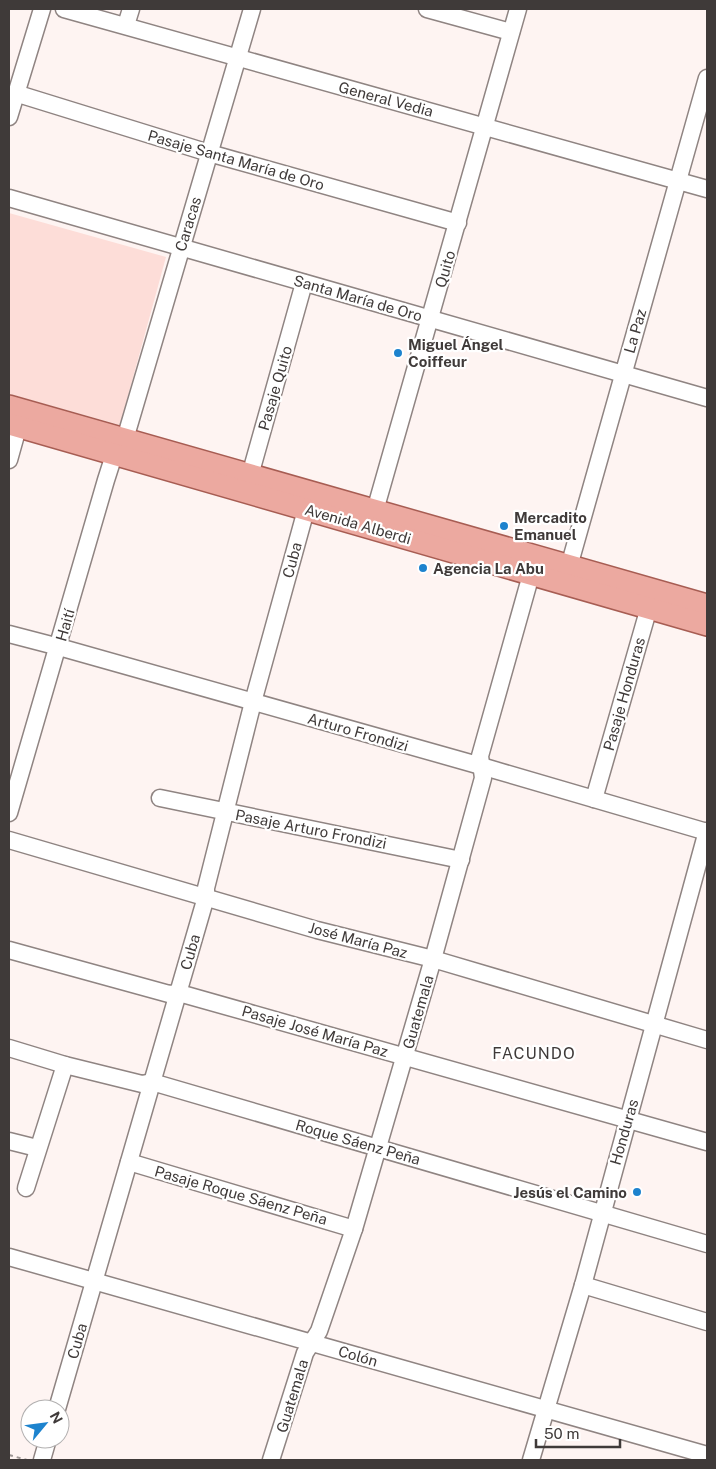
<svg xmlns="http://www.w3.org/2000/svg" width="716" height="1469" viewBox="0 0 716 1469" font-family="'Public Sans',sans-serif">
	<rect width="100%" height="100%" fill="#fef4f2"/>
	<polygon fill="#fdddd8" points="9,213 166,257 120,425 9,394"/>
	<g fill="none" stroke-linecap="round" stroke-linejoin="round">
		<defs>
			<g id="minor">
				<polyline points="64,9 707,189"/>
				<polyline points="427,9 511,32"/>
				<polyline points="126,25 131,9"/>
				<polyline points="15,93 209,153 458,223"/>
				<polyline points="9,117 42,9"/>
				<polyline points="9,198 707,398"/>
				<polyline points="9,460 21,417"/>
				<polyline points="247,486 304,283"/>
				<polyline points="372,521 518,9"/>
				<polyline points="566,577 707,78"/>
				<polyline points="9,634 59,647 481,766 707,832"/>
				<polyline points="160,798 461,860"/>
				<polyline points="594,799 652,597"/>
				<polyline points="9,813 106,480 114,455 125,439 252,9"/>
				<polyline points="9,840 317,930 433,959 707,1040"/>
				<polyline points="9,950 169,994 179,993 707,1142"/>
				<polyline points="9,1048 65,1065 142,1084 152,1082 707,1244"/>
				<polyline points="9,1141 37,1148"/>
				<polyline points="129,1162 354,1229"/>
				<polyline points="26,1188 65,1065"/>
				<polyline points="9,1257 707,1455"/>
				<polyline points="583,1285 707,1322"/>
				<polyline points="57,1409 206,897 206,888 253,702 309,499"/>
				<polyline points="42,1460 48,1439"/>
				<polyline points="271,1460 305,1353 319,1331 354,1229 433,959 483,778 480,756 534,564"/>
				<polyline points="531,1460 583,1285 707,831"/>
			</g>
			<g id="major">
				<polyline points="9,406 707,605"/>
				<polyline points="9,424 707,625"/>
			</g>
		</defs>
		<use href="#minor" stroke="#8f8482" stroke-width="19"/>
		<use href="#major" stroke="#a75d53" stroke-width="24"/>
		<polyline stroke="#9c9593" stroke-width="2" stroke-dasharray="4 4" stroke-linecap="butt" points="9,1455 27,1460"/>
		<use href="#minor" stroke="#fff" stroke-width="16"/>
		<use href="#major" stroke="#eca9a0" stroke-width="21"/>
	</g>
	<g fill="#1d83ce" stroke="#fff" stroke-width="2">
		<circle cx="398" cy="353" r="5"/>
		<circle cx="504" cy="526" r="5"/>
		<circle cx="423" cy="568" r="5"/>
		<circle cx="637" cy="1192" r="5"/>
	</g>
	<g text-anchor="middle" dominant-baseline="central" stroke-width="4.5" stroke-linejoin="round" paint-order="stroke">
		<g font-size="15" fill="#3f3a39" stroke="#fff">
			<text transform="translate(386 99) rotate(15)">General Vedia</text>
			<text transform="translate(236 160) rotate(16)">Pasaje Santa María de Oro</text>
			<text transform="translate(188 224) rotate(-73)">Caracas</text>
			<text transform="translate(445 269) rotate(-74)">Quito</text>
			<text transform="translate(358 298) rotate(16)">Santa María de Oro</text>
			<text transform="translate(635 331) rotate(-74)">La Paz</text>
			<text transform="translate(275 388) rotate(-74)">Pasaje Quito</text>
			<text transform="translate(358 524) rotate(16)">Avenida Alberdi</text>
			<text transform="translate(292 560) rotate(-75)">Cuba</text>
			<text transform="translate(65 625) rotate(-74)">Haití</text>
			<text transform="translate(624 694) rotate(-74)">Pasaje Honduras</text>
			<text transform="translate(358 732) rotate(16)">Arturo Frondizi</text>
			<text transform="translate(311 829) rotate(11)">Pasaje Arturo Frondizi</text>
			<text transform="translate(358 940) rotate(15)">José María Paz</text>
			<text transform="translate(190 952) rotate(-74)">Cuba</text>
			<text transform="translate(418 1012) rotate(-74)">Guatemala</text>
			<text transform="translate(315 1031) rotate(16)">Pasaje José María Paz</text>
			<text transform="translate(624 1132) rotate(-74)">Honduras</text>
			<text transform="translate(358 1142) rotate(16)">Roque Sáenz Peña</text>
			<text transform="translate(241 1195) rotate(16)">Pasaje Roque Sáenz Peña</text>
			<text transform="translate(77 1341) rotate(-74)">Cuba</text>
			<text transform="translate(358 1356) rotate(16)">Colón</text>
			<text transform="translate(292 1396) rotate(-73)">Guatemala</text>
		</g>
		<g font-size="15" font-weight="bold" fill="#3f3a39" stroke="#fff" text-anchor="start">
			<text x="408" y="344">Miguel Ángel<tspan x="408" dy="17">Coiffeur</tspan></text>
			<text x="514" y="517">Mercadito<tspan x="514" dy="17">Emanuel</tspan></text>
			<text x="433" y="568">Agencia La Abu</text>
			<text x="627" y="1192" text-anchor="end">Jesús el Camino</text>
		</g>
		<g font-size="16" letter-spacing="1" fill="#3f3a39" stroke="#fff">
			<text x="534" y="1053">FACUNDO</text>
		</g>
	</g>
	<rect width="716" height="1469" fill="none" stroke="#3f3a39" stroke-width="20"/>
	<g transform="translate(45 1424) rotate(61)"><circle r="24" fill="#ffffff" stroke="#b2b0b0"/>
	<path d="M0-4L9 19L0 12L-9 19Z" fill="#1d83ce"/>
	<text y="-8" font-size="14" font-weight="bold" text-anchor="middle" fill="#3f3a39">N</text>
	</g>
	<path d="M536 1439v8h84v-8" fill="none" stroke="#3f3a39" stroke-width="2.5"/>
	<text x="544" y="1439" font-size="15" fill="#3f3a39" stroke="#ffffff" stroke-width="4" paint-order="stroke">50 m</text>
</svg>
